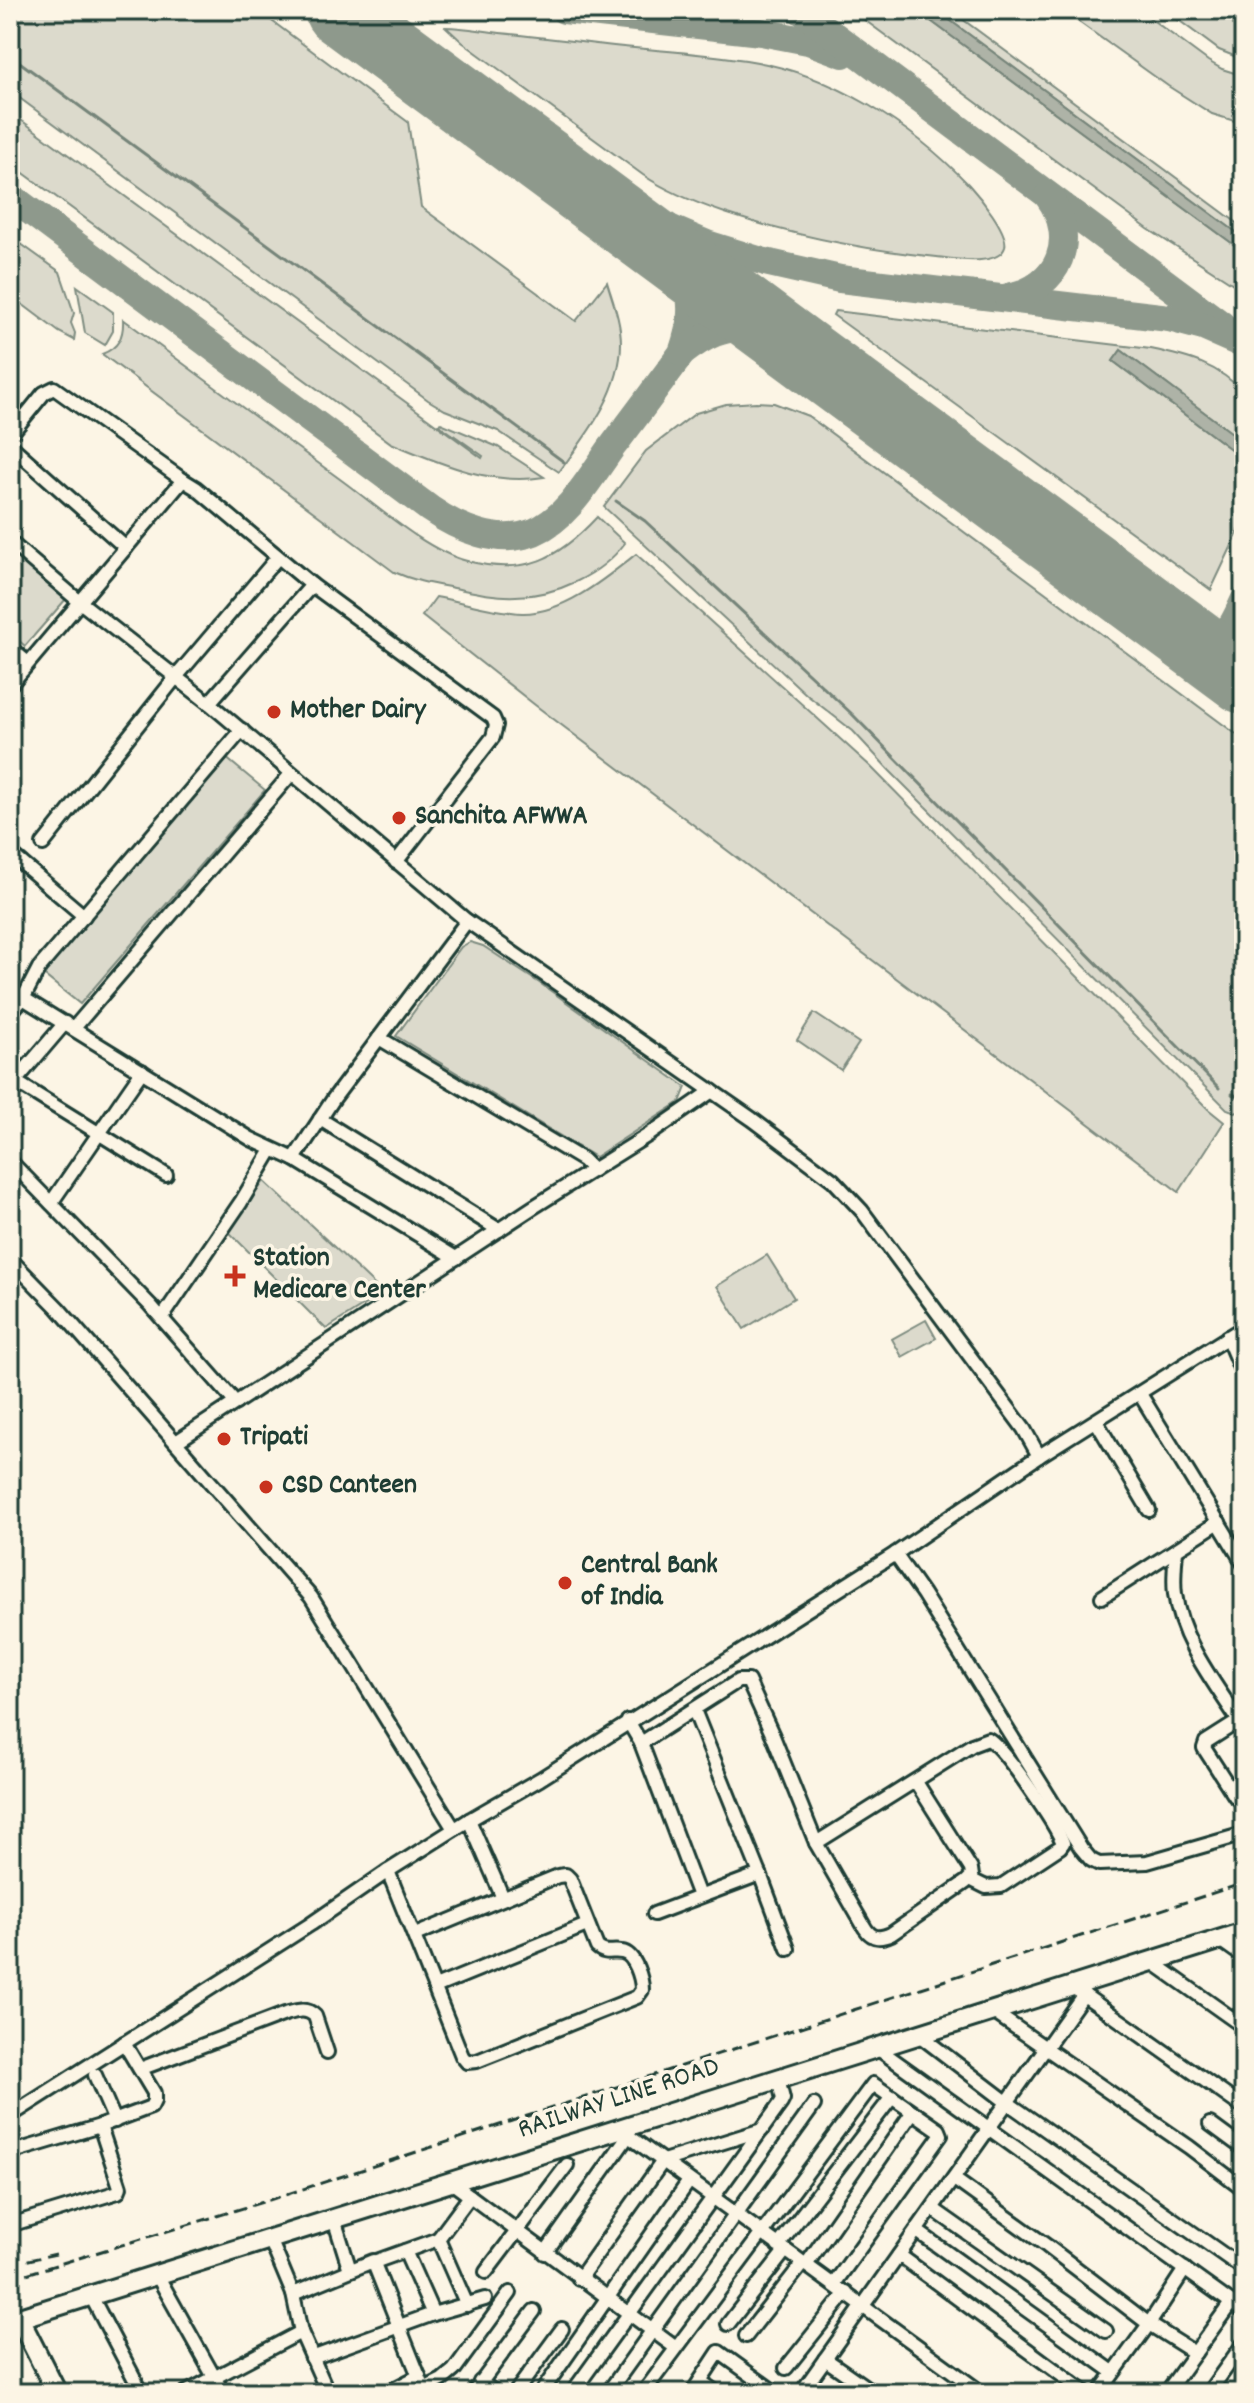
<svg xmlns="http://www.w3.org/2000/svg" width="1254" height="2403" viewBox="0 0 1254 2403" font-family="Dekko,sans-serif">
	<rect width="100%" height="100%" fill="#fcf5e5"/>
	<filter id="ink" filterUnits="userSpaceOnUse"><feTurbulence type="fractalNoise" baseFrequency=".0125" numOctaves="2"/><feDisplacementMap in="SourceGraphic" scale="16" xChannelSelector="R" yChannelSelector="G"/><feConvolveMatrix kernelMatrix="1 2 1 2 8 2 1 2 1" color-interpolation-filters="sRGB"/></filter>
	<g filter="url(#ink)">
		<g fill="#dcdacc" stroke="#7e8c80" stroke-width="2">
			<path d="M10 10H257L408 122 421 207 576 321 607 282C613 302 621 322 621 343 621 393 587 434 559 472L498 431 445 410 428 400 10 91Z"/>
			<polygon points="851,10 916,10 1244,252 1244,291 1148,229"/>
			<polygon points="936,10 950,10 1244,228 1244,238"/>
			<polygon points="1062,10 1139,10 1208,61 1222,69 1244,76 1244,124 1212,114 1168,86"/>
			<polygon points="1165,10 1244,10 1244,60 1219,50"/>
			<path d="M446 27C463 27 482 31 500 33 532 36 564 40 596 44 646 50 697 52 746 60 831 73 911 124 969 185 979 196 1009 232 1005 247 999 267 953 259 937 257 865 250 794 236 725 213 696 203 668 192 643 175L462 42Z"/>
			<path d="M10 112 482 458 483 456 438 424 441 423 498 447 544 477C490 486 439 463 391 443L10 163Z"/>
			<polygon points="10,236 60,272 74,313 71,323 75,333 74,340 59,332 10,295"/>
			<polygon points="77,286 113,312 113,331 105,345 85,333"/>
			<path d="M835 311 1151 349C1188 357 1218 364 1244 393V442L1121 350 1113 361 1244 459V520L1211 590 833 315Z"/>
			<path d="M123 319C197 374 270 428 344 482 378 507 427 551 467 561 526 576 558 559 597 517L625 543C601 575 556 596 516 596 495 597 474 592 454 588 433 584 414 581 394 572L102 354C118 348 124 337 123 319Z"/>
			<polygon points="756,402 774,403 808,416 1244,740 1244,1115 1227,1109 890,771 853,731 807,695 604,507 646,451 696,413 726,404"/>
			<polygon points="10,549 66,599 25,646 10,633"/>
			<path d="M636 554 870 766 1208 1109 1224 1122 1179 1192 535 705 422 616 436 597C464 602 494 612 522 613 563 614 606 578 636 554Z"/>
			<polygon points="225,757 265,790 80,1004 40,972"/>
			<polygon points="470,942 483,946 541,984 686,1087 680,1102 595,1157 396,1036 461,947"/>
			<polygon points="814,1013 859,1043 841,1070 797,1040"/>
			<polygon points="264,1181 383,1293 326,1329 229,1232"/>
			<polygon points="767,1255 794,1298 744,1329 717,1286"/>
			<polygon points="926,1320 936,1338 902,1357 892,1339"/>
		</g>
		<g fill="#aeb3a7" stroke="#758479" stroke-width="2">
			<polygon points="916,10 936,10 1244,238 1244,252"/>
			<polygon points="1121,350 1244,442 1244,459 1113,361"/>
		</g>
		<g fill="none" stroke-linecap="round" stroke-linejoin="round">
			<g stroke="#758479" stroke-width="3">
				<polyline points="10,55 564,462"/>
				<polyline points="616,501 645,521 852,714 1219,1088"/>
				<polyline points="1232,1094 1244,1099"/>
			</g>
			<g stroke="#8e998c" stroke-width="28">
				<polyline points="564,10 761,32 808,41 843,54"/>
				<polyline points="800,10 1222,325"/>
				<polyline points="531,152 595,192 651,220 707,244 765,262 840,279 1169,318 1203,327 1244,345"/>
				<path d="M10 196 430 509C459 529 498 546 534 532 569 517 591 476 612 447 636 416 659 384 682 353 703 293 687 272 642 234"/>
				<path d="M1008 297C1060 288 1079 238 1048 196"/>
				<path d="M682 353C731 315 754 325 805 354"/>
				<path d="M1238 619C1232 641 1229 659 1244 677"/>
				<path d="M1178 630C1220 651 1226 641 1244 601"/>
			</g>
			<polyline stroke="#8e998c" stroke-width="70" points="339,10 1244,679"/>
			<defs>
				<g id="street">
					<polyline points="10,435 44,393 54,388 183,480"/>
					<polyline points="10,445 126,548"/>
					<polyline points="10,542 80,602 209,703"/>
					<polyline points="312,585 493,718 496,725 493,737 396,862"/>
					<polyline points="10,648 28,663"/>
					<polyline points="10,685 183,480 196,488 312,585 209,703 467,921 752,1119 833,1180 862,1211 1024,1429 1039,1456"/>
					<polyline points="43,844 176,677 278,557"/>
					<polyline points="10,853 84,916"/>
					<polyline points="10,990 251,1139 294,1159 456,1258"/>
					<polyline points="10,1013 24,997 39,968 242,730"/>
					<polyline points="74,1028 291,774"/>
					<polyline points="379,1038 583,1160 593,1170"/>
					<polyline points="16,1082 166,1175"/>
					<polyline points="12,1085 65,1023"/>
					<polyline points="320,1119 499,1230"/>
					<polyline points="294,1159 334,1098 467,921"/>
					<polyline points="10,1161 150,1305 236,1403"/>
					<polyline points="51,1203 142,1071"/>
					<polyline points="10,1259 58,1308 311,1597 454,1829"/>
					<polyline points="162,1318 241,1202 272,1150"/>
					<polyline points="1227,1337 1244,1377"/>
					<polyline points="1140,1394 1244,1564"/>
					<polyline points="1096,1421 1149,1510"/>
					<polyline points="176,1442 532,1208 650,1134 712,1091"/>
					<path d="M1176 1550C1175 1564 1173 1579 1175 1594 1181 1641 1214 1682 1239 1721L1206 1742 1204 1748 1235 1796 1240 1800 1244 1799"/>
					<polyline points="895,1554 923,1594 1081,1848 1091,1860 1099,1864 1147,1862 1244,1834"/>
					<polyline points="1102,1597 1219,1522"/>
					<polyline points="694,1710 760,1874 788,1949"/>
					<polyline points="628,1721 641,1743 699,1896"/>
					<path d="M641 1743 738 1681H748L773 1736 816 1843 865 1928C872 1939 880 1939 891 1934L966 1882 972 1876 971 1869 916 1782"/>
					<polyline points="469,1820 503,1898"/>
					<path d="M816 1843 972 1745 988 1739C1004 1747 1056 1825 1063 1843L1060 1847 1001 1886 986 1887 970 1879"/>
					<path d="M388 1871 462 2056 467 2062 477 2061 637 1997 642 1990C642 1979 635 1954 622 1952 611 1950 606 1955 597 1947L570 1879 566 1875 558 1876 415 1935"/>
					<polyline points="654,1914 760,1874"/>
					<polyline points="1220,1940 1244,1957"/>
					<polyline points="1151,1961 1244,2027"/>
					<polyline points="435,1987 587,1925"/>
					<polyline points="1077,1990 1244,2108"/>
					<polyline points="992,2011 1189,2147 1244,2189"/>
					<polyline points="919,2035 1008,2103 1244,2269"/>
					<polyline points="877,2048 1244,2312"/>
					<path d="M140 2069 285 2014C296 2011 306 2007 315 2016L327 2052"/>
					<polyline points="95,2075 115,2121"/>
					<polyline points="10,2116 311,1924 388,1871 469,1820 540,1779 895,1554 1039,1456 1244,1327"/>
					<polyline points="1210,2124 1244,2149"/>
					<polyline points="619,2129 982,2393"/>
					<polyline points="10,2153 100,2126 151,2107 154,2101 154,2093 124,2043"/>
					<polyline points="954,2179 1047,2246 1149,2324 1195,2353"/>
					<polyline points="451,2182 676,2348"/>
					<polyline points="933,2209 1106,2331"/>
					<polyline points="334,2219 350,2270"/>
					<polyline points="10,2225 118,2192 120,2187 100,2126"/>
					<polyline points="917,2231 1113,2372"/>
					<polyline points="270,2239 293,2294 373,2261 424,2389 428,2393"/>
					<polyline points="778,2246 892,2097"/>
					<polyline points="405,2251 433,2314"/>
					<polyline points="545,2253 628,2136"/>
					<polyline points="899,2255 1086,2393"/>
					<polyline points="374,2262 438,2239"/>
					<polyline points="806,2265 912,2113"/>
					<polyline points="486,2272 567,2165"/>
					<polyline points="157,2275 223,2393"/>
					<polyline points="579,2279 663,2161 762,2130"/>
					<polyline points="293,2294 301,2332 328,2393"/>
					<polyline points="91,2296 142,2393"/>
					<polyline points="467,2305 438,2239 470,2196"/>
					<polyline points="728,2324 785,2251"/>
					<polyline points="746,2336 803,2263"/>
					<polyline points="312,2358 433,2314 485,2299"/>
					<polyline points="825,2359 874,2393"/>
					<polyline points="786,2368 846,2293"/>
					<polyline points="700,2381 717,2393"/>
					<polyline points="480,2382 496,2393"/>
					<polyline points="424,2389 442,2380 454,2370 510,2293"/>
					<polyline points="609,2391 814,2105"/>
					<polyline points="388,2392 419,2376"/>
					<polyline points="185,2393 301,2332"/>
					<polyline points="473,2393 534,2311"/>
					<polyline points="515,2393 562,2329"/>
					<polyline points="541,2393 689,2181"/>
					<polyline points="572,2393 781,2103 783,2099 778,2079"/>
					<polyline points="643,2393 873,2084 939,2130 941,2135 834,2284"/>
					<polyline points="692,2393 719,2352 776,2393"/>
					<polyline points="801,2393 1084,1994"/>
					<polyline points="1099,2393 1149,2324 1185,2269"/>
					<polyline points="1166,2393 1231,2303"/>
					<polyline points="1208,2393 1244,2343"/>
				</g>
				<g id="secondary">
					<polyline points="19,2318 57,2393"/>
					<polyline points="10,2321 1244,1932"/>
				</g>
			</defs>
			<use href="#street" stroke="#1f3d34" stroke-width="18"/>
			<use href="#secondary" stroke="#1f3d34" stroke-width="24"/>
			<use href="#street" stroke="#fcf5e5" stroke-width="12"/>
			<use href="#secondary" stroke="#fcf5e5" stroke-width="18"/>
			<g stroke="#1f3d34" stroke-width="3" stroke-dasharray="12 6" stroke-linecap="butt">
				<polyline points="10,2264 56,2254"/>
				<polyline points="10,2279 263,2202 1244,1883"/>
			</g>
		</g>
	</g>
	<g fill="#c8321e" stroke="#fcf5e5" stroke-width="3">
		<circle cx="274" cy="712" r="8"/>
		<circle cx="399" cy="818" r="8"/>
		<path d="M231 1264h8v8h8v8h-8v8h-8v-8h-8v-8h8z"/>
		<circle cx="224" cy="1439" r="8"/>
		<circle cx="266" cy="1487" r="8"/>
		<circle cx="565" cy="1583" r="8"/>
	</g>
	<g text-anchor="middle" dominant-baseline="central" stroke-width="7" stroke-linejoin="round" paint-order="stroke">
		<g font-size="28" font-weight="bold" fill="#1f3d34" stroke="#fcf5e5" text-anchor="start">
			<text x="290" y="712">Mother Dairy</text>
			<text x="415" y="818">Sanchita AFWWA</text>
			<text x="253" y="1260">Station<tspan x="253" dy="32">Medicare Center</tspan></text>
			<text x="240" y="1439">Tripati</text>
			<text x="282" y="1487">CSD Canteen</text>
			<text x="581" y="1567">Central Bank<tspan x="581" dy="32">of India</tspan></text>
		</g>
		<g font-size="28" fill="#1f3d34" stroke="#fcf5e5">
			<text transform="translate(619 2100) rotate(-18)">RAILWAY LINE ROAD</text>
		</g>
	</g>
	<rect width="1254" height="2403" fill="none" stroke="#fcf5e5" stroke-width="40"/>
	<rect x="20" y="20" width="1214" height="2363" fill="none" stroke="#1f3d34" stroke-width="3" filter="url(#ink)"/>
</svg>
